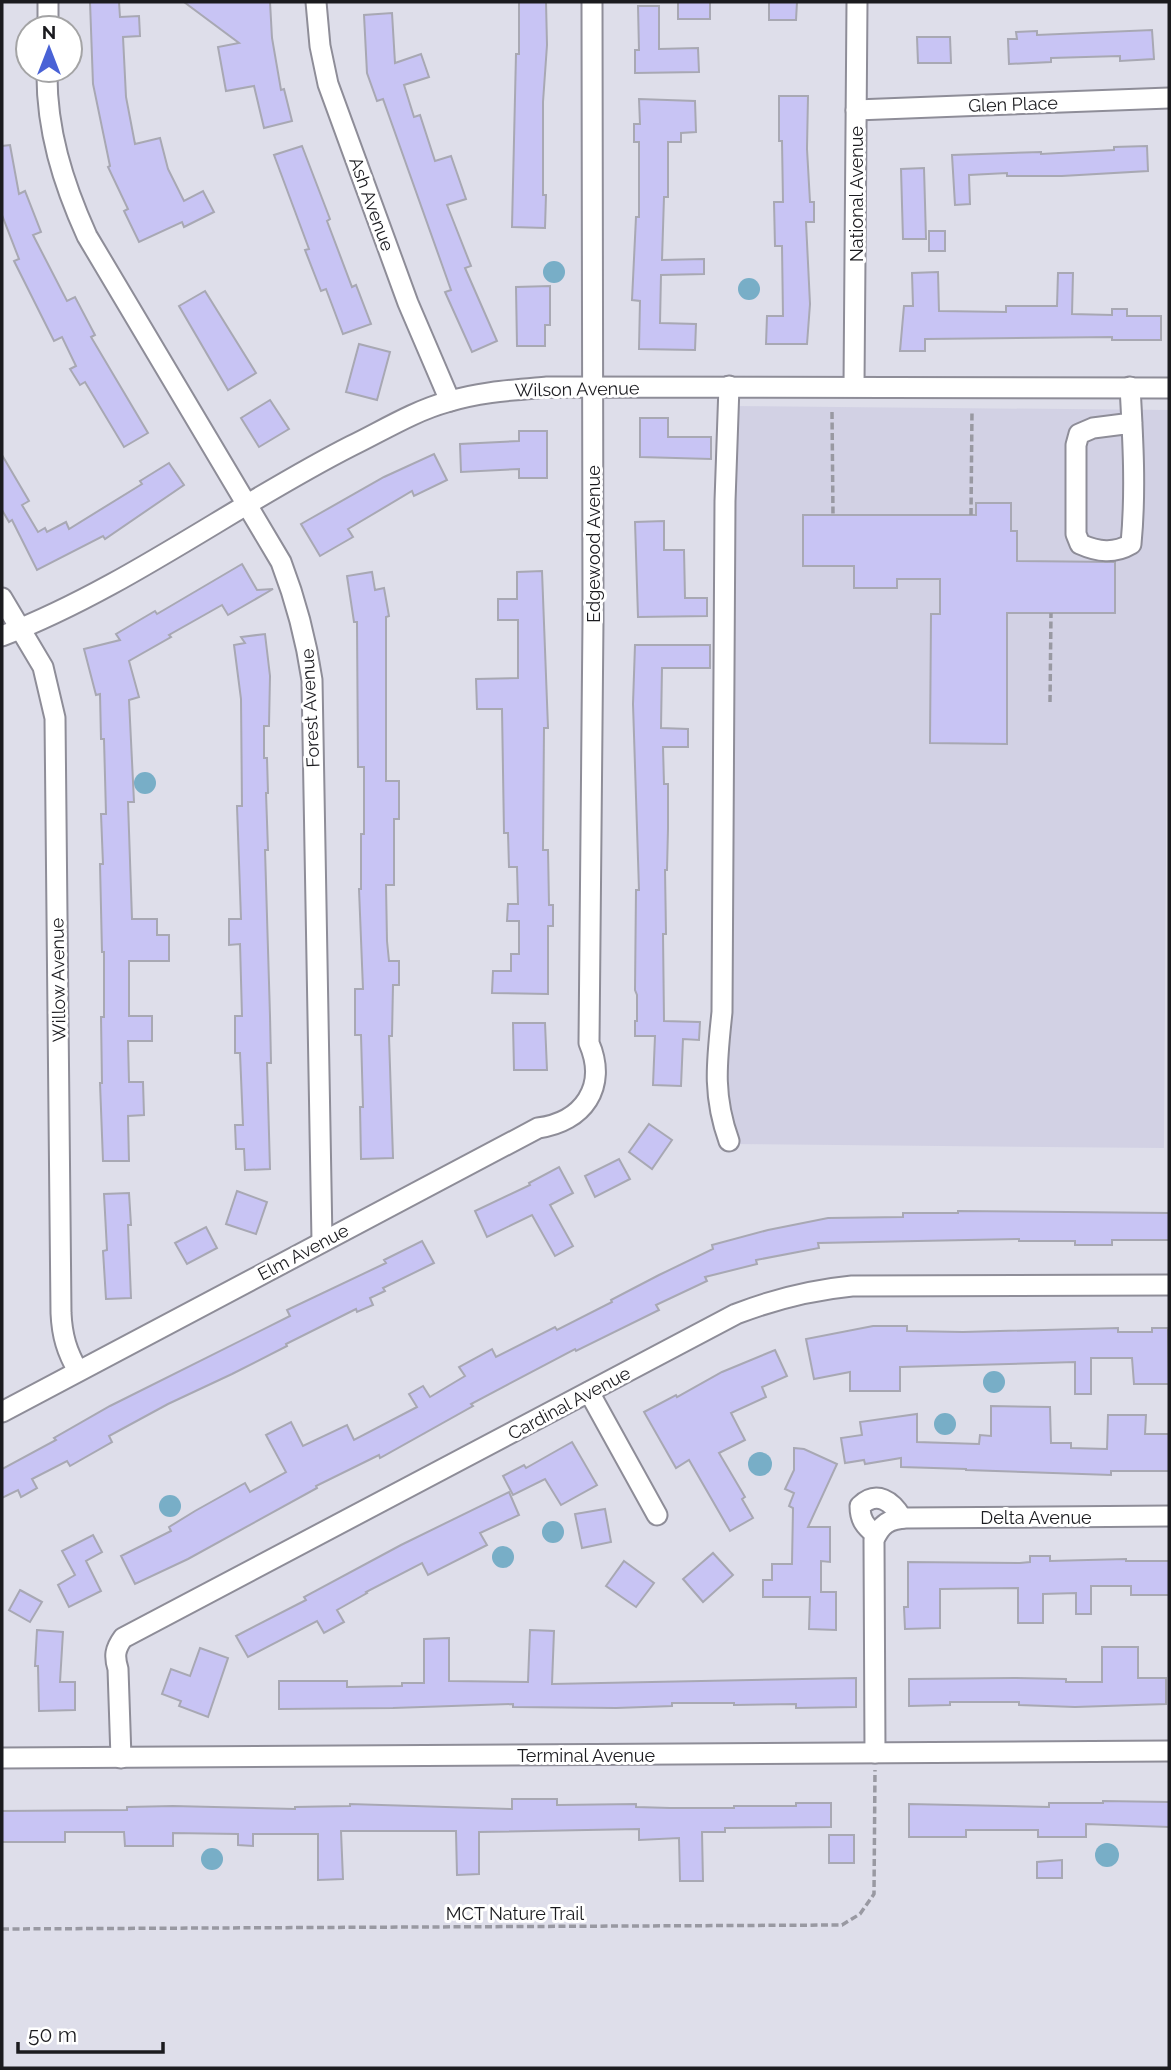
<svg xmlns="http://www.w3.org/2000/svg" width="1171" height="2070" viewBox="0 0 1171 2070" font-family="Raleway,sans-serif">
	<rect width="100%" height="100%" fill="#dedeea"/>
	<polygon fill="#d2d1e4" points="729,406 1169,410 1164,1148 723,1144"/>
	<g fill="#78aec7">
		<circle cx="554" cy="272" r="11"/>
		<circle cx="749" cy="289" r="11"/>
		<circle cx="145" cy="783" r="11"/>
		<circle cx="994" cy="1382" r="11"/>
		<circle cx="945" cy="1424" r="11"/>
		<circle cx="760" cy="1464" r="12"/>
		<circle cx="170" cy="1506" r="11"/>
		<circle cx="553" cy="1532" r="11"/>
		<circle cx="503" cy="1557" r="11"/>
		<circle cx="1107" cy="1855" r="12"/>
		<circle cx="212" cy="1859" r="11"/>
	</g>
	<g fill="#c8c4f4" stroke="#a8a8b3" stroke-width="2">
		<polygon points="90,2 119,2 120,17 139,16 140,36 123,37 126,97 135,144 160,138 168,169 184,201 203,191 214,212 184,227 182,222 139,242 124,211 128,209 108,167 110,166 93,84"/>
		<polygon points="184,2 270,2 272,38 281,90 284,89 292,121 264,128 254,86 226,91 218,47 239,43"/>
		<polygon points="519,2 546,2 547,45 543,102 543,195 546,195 545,228 512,227 516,54 519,54"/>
		<rect x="678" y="2" width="32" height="17"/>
		<polygon points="769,2 797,2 796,20 769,20"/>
		<polygon points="638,6 659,6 659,49 698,48 699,72 635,73 635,50 639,50"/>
		<polygon points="392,13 395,63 421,54 429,77 404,85 414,117 420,115 435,161 451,156 466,199 447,205 471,266 465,268 497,341 472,352 445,292 451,290 383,99 377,101 367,73 364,15"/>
		<polygon points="1152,30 1154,59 1120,61 1120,56 1051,58 1051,62 1009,64 1008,39 1017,39 1016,32 1037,31 1037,35"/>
		<polygon points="917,37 950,37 951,63 918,63"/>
		<polygon points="779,96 808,96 807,149 810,202 814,202 814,222 806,222 810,304 807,344 766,344 767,316 783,316 782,246 775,246 774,202 783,202 782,141 779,141"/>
		<polygon points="639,99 695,101 696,132 681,133 681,142 668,142 668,197 664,197 662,260 704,259 704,274 661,275 660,323 696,324 695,350 639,349 640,301 632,300 636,217 639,217 639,142 634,142 634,124 640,124"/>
		<polygon points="10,145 19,194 25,191 41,232 33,235 67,301 75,297 95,335 91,337 148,433 124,447 85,382 80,385 70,369 76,366 62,337 54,341 14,261 19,259 2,215 2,146"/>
		<polygon points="302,146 330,219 327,221 352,287 356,285 371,324 343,334 326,289 321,291 305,250 309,249 274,155"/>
		<polygon points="1147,146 1148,171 1062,176 1007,176 1007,173 969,175 970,204 955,205 952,155 1041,152 1041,154 1114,150 1114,147"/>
		<polygon points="924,168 926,239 903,239 901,169"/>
		<rect x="929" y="231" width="16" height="20"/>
		<polygon points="938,272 939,311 1006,312 1006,306 1057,306 1058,273 1073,273 1072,314 1112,315 1112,309 1127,309 1127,316 1161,316 1161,340 1112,340 1112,337 925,339 925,351 900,351 904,306 913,306 912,273"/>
		<polygon points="550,286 550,325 545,325 545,346 517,346 516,287"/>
		<polygon points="205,291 256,373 228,390 179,306"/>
		<polygon points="359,344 390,352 377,400 346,392"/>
		<polygon points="270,400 289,429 259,447 241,418"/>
		<polygon points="640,418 668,418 668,437 711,437 711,459 640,457"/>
		<polygon points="519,431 547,431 547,478 519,478 519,469 461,472 460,444 519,441"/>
		<polygon points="434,454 447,480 414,496 412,491 348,529 353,537 320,556 301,524 384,477"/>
		<polygon points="2,455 29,501 22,505 38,532 45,528 47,532 66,522 69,529 142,484 140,481 169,463 184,485 105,539 103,536 37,570 12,520 9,522 2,510"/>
		<polygon points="976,503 1011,503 1011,531 1017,531 1017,561 1115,562 1115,613 1007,613 1007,744 930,743 931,614 940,614 940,579 897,579 897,588 854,588 854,566 803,566 803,515 976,515"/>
		<polygon points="664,521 664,550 684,550 685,598 707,598 707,616 638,617 635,522"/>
		<polygon points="242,564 257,590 273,589 228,615 222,605 169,635 171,637 129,661 139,697 129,700 134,802 128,802 132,919 157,919 157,935 169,935 169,961 129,961 129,1016 152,1016 152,1041 128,1041 129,1082 143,1082 144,1115 128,1116 129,1161 103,1161 100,1083 102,1083 101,1017 104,1017 104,952 102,952 100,864 103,864 101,814 106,814 104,739 101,739 100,694 96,695 84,649 120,640 116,634 155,611 157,614"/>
		<polygon points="542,571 548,728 544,728 543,850 548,850 549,905 553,905 553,926 548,926 548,994 492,993 493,971 511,971 511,954 519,954 519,921 507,921 508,904 518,904 517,867 509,867 508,833 504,833 502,709 477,709 476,679 518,678 518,620 498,620 498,599 517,599 517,572"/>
		<polygon points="372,572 375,590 384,588 389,616 386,617 386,781 399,781 399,819 394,819 394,885 386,885 387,941 389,961 399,961 399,985 393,985 392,1036 389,1036 393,1158 361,1159 360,1107 363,1107 361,1035 355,1035 355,989 363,989 359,889 361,889 361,834 364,834 364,767 358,767 357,622 354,622 347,576"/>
		<polygon points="265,634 270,676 269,726 264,726 264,758 267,758 268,793 266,793 268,850 265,850 270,1016 271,1063 267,1063 270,1169 245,1170 244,1149 236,1149 235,1125 243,1125 240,1053 235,1053 235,1016 242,1016 240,944 229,945 229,919 241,919 237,806 242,806 241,699 234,645 245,643 241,637"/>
		<polygon points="635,645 710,645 710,668 662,668 661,728 688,729 688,747 663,747 664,784 668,784 668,829 667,870 665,870 666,934 663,934 664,1021 700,1022 699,1040 683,1039 681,1086 653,1085 655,1036 635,1036 635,1021 637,1021 637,995 635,990 636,890 639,890 633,704"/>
		<polygon points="513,1023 545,1023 547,1070 514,1070"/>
		<polygon points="649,1124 672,1140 652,1169 629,1152"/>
		<polygon points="619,1159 630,1179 595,1197 585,1176"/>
		<polygon points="559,1167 573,1193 550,1205 573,1246 555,1256 532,1215 487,1237 475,1211 530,1185 529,1183"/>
		<polygon points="237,1191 267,1202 256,1234 226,1224"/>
		<polygon points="129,1193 131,1225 128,1225 131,1298 106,1299 103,1251 107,1250 104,1194"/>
		<polygon points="958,1211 1169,1213 1169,1240 1112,1240 1112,1245 1075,1245 1075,1241 1019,1241 1019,1239 818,1243 819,1248 756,1260 757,1264 705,1277 707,1281 656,1305 659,1310 576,1351 575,1349 471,1404 473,1406 380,1458 379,1455 316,1486 317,1488 188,1559 135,1584 121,1556 171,1531 169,1527 195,1511 245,1483 250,1492 286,1472 266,1435 291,1422 303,1446 347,1425 354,1440 417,1407 409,1394 423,1386 430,1397 465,1376 459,1367 492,1349 496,1357 555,1327 557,1330 612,1302 611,1300 659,1275 713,1249 712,1245 768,1230 828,1218 903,1217 903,1213 958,1213"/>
		<polygon points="206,1227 217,1248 187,1264 175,1243"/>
		<polygon points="422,1241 434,1263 383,1288 385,1291 370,1298 373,1305 357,1312 356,1309 286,1344 287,1346 232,1374 168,1404 109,1436 112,1442 70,1466 67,1461 32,1479 37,1488 21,1497 18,1490 2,1498 2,1469 56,1440 54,1438 110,1406 290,1316 287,1310 386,1263 384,1260"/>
		<polygon points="873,1326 907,1326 907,1331 963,1332 1118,1328 1118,1332 1152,1332 1152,1328 1168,1328 1169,1384 1134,1384 1132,1358 1091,1358 1091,1394 1075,1394 1075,1362 900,1367 900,1391 850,1391 850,1372 814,1379 806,1339"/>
		<polygon points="775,1350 787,1376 762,1387 766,1397 731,1413 745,1440 719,1453 745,1497 742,1499 753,1518 730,1531 689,1460 676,1468 644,1412 676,1395 677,1397 722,1372"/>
		<polygon points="991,1406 1050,1407 1051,1443 1071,1443 1071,1448 1107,1449 1108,1415 1146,1415 1145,1434 1169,1434 1169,1471 1111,1471 1111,1475 966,1470 966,1469 901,1467 901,1458 865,1464 864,1460 845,1463 841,1438 862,1435 860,1422 917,1414 917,1442 979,1444 980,1435 991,1436"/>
		<polygon points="572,1442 597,1485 561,1505 545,1479 513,1495 503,1476 524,1465 526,1468"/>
		<polygon points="794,1448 804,1449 837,1464 808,1527 830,1527 830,1562 821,1561 821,1592 836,1592 836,1630 809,1629 810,1597 763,1597 763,1580 772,1580 772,1564 792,1564 793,1508 789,1506 794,1493 785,1489 794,1470"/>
		<polygon points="509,1492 519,1515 480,1533 487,1545 428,1575 422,1563 366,1592 367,1593 337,1610 344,1622 324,1633 317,1621 248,1657 236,1636 306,1600 304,1597 401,1545"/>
		<polygon points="605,1509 611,1542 582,1548 575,1514"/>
		<polygon points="93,1535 102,1552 86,1561 101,1591 69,1607 58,1585 75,1575 62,1551"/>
		<polygon points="713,1553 733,1575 703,1602 683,1579"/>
		<polygon points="1030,1556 1050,1556 1050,1561 1126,1559 1126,1561 1169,1561 1169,1595 1131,1595 1131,1586 1091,1586 1091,1614 1076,1614 1076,1593 1043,1594 1043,1623 1018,1623 1018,1588 940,1589 940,1628 905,1629 904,1607 908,1607 908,1562 1020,1563 1030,1562"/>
		<polygon points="624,1561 654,1583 636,1607 606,1586"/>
		<polygon points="20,1590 42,1602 30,1622 9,1610"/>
		<polygon points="37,1630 63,1632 60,1682 75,1682 75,1710 39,1711 38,1666 35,1666"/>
		<polygon points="530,1630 554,1631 552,1684 856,1678 856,1707 796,1708 796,1704 734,1705 734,1703 672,1703 672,1706 616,1708 513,1707 513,1704 393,1708 279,1709 279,1681 347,1681 347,1687 402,1686 402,1683 424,1683 424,1639 449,1638 449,1681 528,1682"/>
		<polygon points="1102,1647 1138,1647 1138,1678 1166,1678 1166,1704 1075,1707 1019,1705 1019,1702 950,1702 950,1705 909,1706 909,1679 1013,1678 1066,1679 1066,1682 1102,1682"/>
		<polygon points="200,1648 228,1658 208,1717 179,1706 181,1701 162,1694 171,1669 190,1676"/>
		<polygon points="512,1799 557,1799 557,1805 636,1804 636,1807 670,1808 734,1808 734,1806 796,1806 796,1803 831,1803 831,1827 725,1828 725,1832 702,1832 703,1881 680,1881 679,1838 639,1840 639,1829 479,1832 479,1874 457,1875 456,1831 341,1831 343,1879 318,1880 318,1834 253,1834 253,1846 238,1845 238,1834 173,1833 173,1846 125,1846 124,1832 65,1832 65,1842 2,1842 2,1811 127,1810 127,1807 173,1806 295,1809 295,1807 350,1806 350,1804 512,1809"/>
		<polygon points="1103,1801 1169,1802 1169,1827 1086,1824 1086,1837 1038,1837 1038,1830 966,1830 966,1837 909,1837 909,1804 1049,1807 1049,1803 1103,1803"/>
		<rect x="829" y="1835" width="25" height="28"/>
		<polygon points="1062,1860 1062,1878 1037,1878 1037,1862"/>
	</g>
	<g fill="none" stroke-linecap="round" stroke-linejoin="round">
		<defs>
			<g id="minor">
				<polyline points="316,2 320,46 328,84 408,303 450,401"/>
				<polyline points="48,28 48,2"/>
				<path d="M47 70C46 129 63 183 87 236L281 562C296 601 306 639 312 680L322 1241"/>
				<polyline points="856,110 1169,98"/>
				<path d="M729 386 725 501 722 1012C717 1061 712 1094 729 1141"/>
				<polyline points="854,386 857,2"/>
				<path d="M1130 387C1133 439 1136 492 1131 544 1114 554 1098 552 1080 544L1076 534V445L1079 434 1093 428 1132 423"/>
				<path d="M2 598 43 667 55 718 61 1313C62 1336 67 1352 78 1371"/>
				<path d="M2 636C126 588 233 506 351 446 382 431 414 411 447 402 479 392 513 390 547 387L1169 388"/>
				<polyline points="589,1392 657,1515"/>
				<path d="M2 1412 538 1128C583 1122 608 1087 589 1043L593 620 592 2"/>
				<path d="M876 1535C865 1526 860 1520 860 1506 877 1490 892 1501 902 1518"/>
				<path d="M875 1753 874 1540C881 1524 889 1519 906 1518L1169 1516"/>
				<polyline points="2,1758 1169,1751"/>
				<path d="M121 1758 118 1669C114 1656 115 1649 123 1638L736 1314C775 1299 811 1290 852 1286L1169 1285"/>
			</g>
		</defs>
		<use href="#minor" stroke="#8e8d98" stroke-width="23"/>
		<g stroke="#9999a2" stroke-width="3.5" stroke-dasharray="7 3.5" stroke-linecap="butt">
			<polyline points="832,412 833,515"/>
			<polyline points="971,515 972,411"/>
			<polyline points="1050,702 1051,613"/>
			<polyline points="2,1929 842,1925 860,1914 874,1894 875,1770"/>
		</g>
		<use href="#minor" stroke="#fff" stroke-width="19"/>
	</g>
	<g text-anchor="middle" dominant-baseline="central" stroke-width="6" stroke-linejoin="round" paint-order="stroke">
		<g font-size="18" fill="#1b1b1f" stroke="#fff">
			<text transform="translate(1013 104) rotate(-2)">Glen Place</text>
			<text transform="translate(856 194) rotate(-90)">National Avenue</text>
			<text transform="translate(372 204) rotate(70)">Ash Avenue</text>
			<text transform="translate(577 389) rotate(-1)">Wilson Avenue</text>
			<text transform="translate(593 544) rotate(-90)">Edgewood Avenue</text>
			<text transform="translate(310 708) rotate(-93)">Forest Avenue</text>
			<text transform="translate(58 980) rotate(-91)">Willow Avenue</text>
			<text transform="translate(303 1252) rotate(-28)">Elm Avenue</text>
			<text transform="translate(569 1403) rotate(-28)">Cardinal Avenue</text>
			<text x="1036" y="1517">Delta Avenue</text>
			<text x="586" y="1755">Terminal Avenue</text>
			<text x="515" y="1913">MCT Nature Trail</text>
		</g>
	</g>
	<rect width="1171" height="2070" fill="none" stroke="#1b1b1f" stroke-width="7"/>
	<g transform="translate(49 49)"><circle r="33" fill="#ffffff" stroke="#a4a4a5" stroke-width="2"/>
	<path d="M0-5L12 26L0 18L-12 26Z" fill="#4962d6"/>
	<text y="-10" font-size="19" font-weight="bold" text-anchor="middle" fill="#1b1b1f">N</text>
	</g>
	<path d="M18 2042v10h145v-10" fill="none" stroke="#1b1b1f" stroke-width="3.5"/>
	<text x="28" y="2042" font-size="21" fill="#1b1b1f" stroke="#ffffff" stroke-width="5" paint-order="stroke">50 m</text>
</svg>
